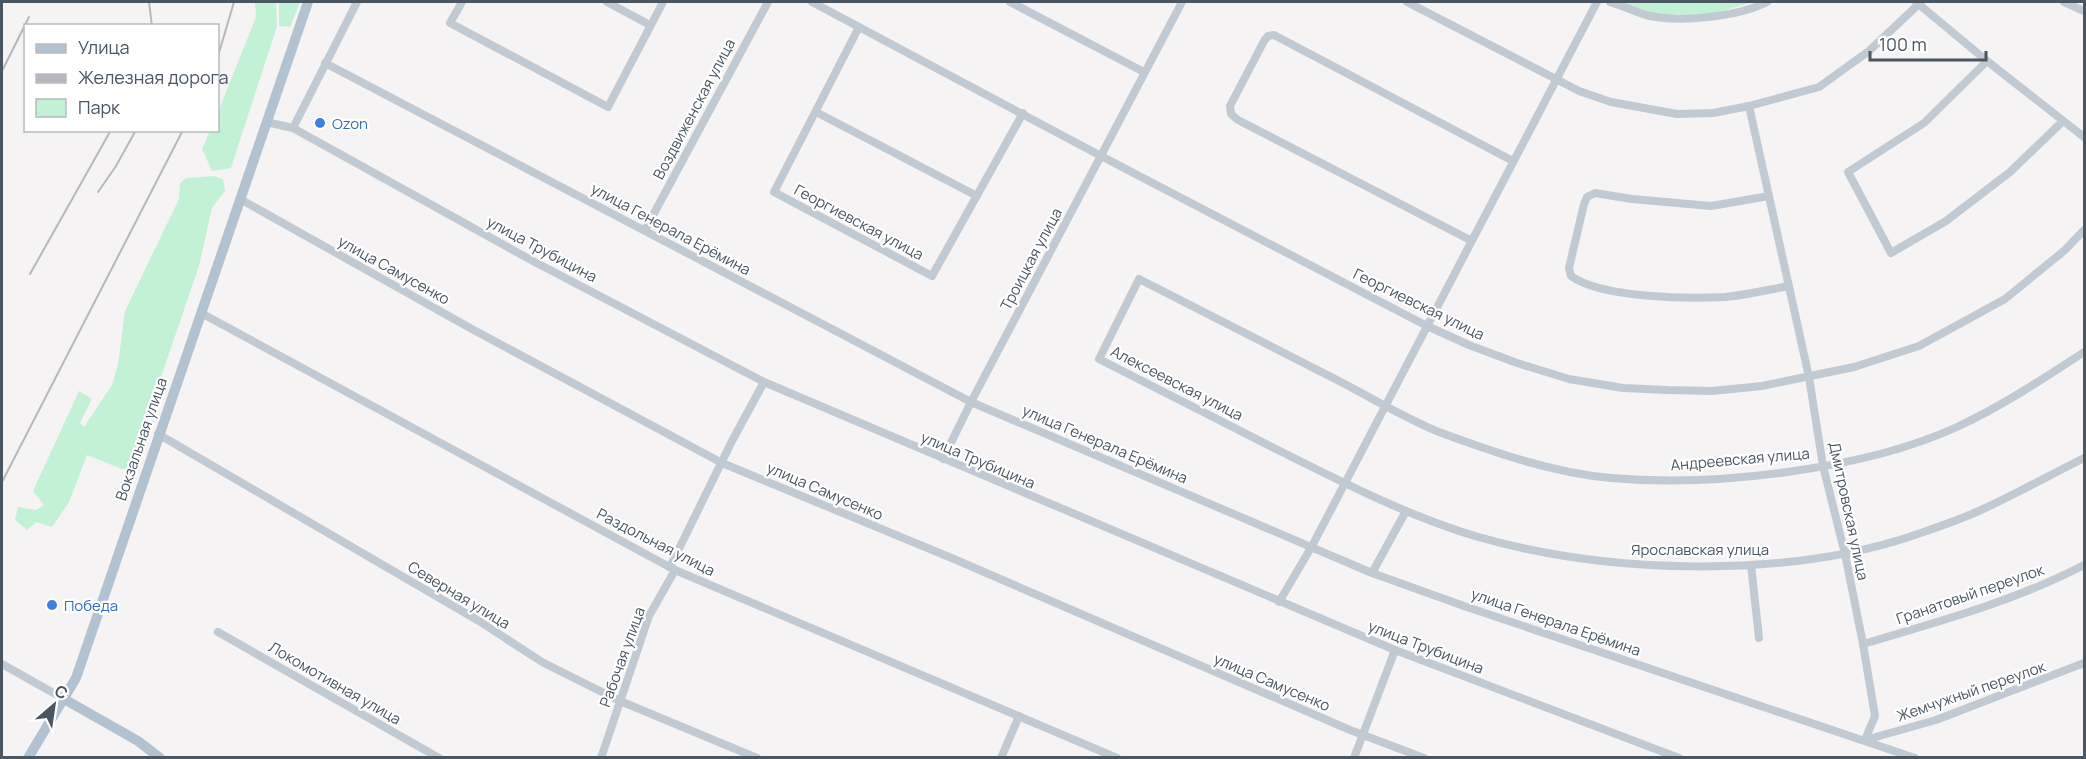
<svg xmlns="http://www.w3.org/2000/svg" width="2086" height="759" viewBox="0 0 2086 759" font-family="Manrope,sans-serif">
	<rect width="100%" height="100%" fill="#f5f3f3"/>
	<g fill="#c3f1d5">
		<polygon points="255,2 276,2 277,26 231,168 212,171 202,149 210,131 218,130 218,112 256,17"/>
		<polygon points="279,2 300,2 290,27 279,26"/>
		<polygon points="1617,2 1753,2 1709,15 1656,14"/>
		<polygon points="214,176 223,179 225,191 212,208 199,266 162,374 133,469 122,469 87,455 69,502 52,527 36,522 27,530 15,520 18,507 36,510 44,505 33,491 79,391 92,399 80,423 84,427 112,385 118,364 125,311 179,199 180,183 186,178"/>
	</g>
	<g fill="none" stroke-linecap="round" stroke-linejoin="round">
		<g stroke="#c1cad2" stroke-width="8">
			<polyline points="462,2 450,23 608,107 663,2"/>
			<polyline points="607,2 650,25"/>
			<polyline points="812,2 1101,156 1427,326 1469,345 1517,363 1569,379 1623,388 1667,390 1712,391 1762,386 1854,367 1919,346 2005,299 2065,250 2084,230"/>
			<polyline points="1010,2 1144,72"/>
			<polyline points="1407,2 1579,91 1611,102 1677,114 1713,113 1749,106 1819,87 1869,51 1921,2"/>
			<path d="M1610 2C1622 6 1634 11 1646 15 1678 23 1738 17 1767 2"/>
			<polyline points="1916,2 1987,61 2084,137"/>
			<polyline points="2064,2 2084,11"/>
			<polyline points="859,27 774,192 932,276 1023,113"/>
			<polyline points="1987,61 1924,123 1848,172 1891,253 1946,221 2010,172 2063,121"/>
			<polyline points="325,63 971,402 1372,573 1464,606 1915,758"/>
			<polyline points="1749,106 1809,377 1823,466 1845,554 1863,644 1875,716 1865,740"/>
			<polyline points="816,112 977,196"/>
			<polyline points="266,122 293,128 357,2"/>
			<polyline points="293,128 531,260 764,382 1395,650 1679,758"/>
			<path d="M1769 196 1711 206 1632 199 1595 193 1587 197 1584 204 1569 268 1571 276C1601 298 1688 299 1725 297 1746 295 1768 290 1789 286"/>
			<polyline points="240,199 470,328 722,463 954,559 1350,730 1424,758"/>
			<polyline points="645,230 768,2"/>
			<polyline points="1470,240 1238,120 1231,114 1230,106 1264,41 1268,36 1274,35 1513,161"/>
			<polyline points="201,313 675,570 1117,758"/>
			<path d="M2084 352C2043 379 2002 406 1957 427 1863 470 1714 487 1611 478 1553 473 1493 452 1439 432 1405 418 1372 398 1339 381 1272 347 1205 313 1139 279L1099 359C1160 390 1221 421 1282 452 1344 483 1408 516 1475 536 1605 574 1783 579 1912 536 1935 528 1959 520 1981 510 2016 494 2050 475 2084 458"/>
			<polyline points="158,434 479,621 542,662 620,701 757,758"/>
			<polyline points="943,459 971,402 1182,2"/>
			<polyline points="1751,565 1759,638"/>
			<polyline points="670,567 732,441 764,382"/>
			<polyline points="1372,573 1406,511"/>
			<polyline points="1279,602 1312,546 1597,2"/>
			<polyline points="218,632 439,758"/>
			<path d="M1863 644C1938 622 2015 601 2084 565"/>
			<polyline points="2,664 64,699"/>
			<polyline points="1865,740 1936,720 2084,663"/>
			<polyline points="601,758 649,616 675,570"/>
			<polyline points="1001,758 1019,716"/>
			<polyline points="1354,758 1395,650"/>
		</g>
		<g stroke="#b3c2d1" stroke-width="10">
			<polyline points="64,699 138,741 160,758"/>
			<polyline points="28,758 76,678 308,2"/>
		</g>
		<g stroke="#b5b8bd" stroke-width="2">
			<polyline points="149,2 152,26"/>
			<polyline points="218,56 234,2"/>
			<polyline points="2,71 29,17"/>
			<polyline points="98,192 116,166 136,130"/>
			<polyline points="30,274 111,130"/>
			<polyline points="2,482 183,130"/>
		</g>
	</g>
	<g fill="#3f7fe0" stroke="#fff" stroke-width="2">
		<circle cx="320" cy="123" r="6"/>
		<circle cx="52" cy="605" r="6"/>
	</g>
	<g text-anchor="middle" dominant-baseline="central" stroke-width="4.5" stroke-linejoin="round" paint-order="stroke">
		<g font-size="15" fill="#4a5661" stroke="#fff">
			<text transform="translate(694 109) rotate(-62)">Воздвиженская улица</text>
			<text transform="translate(859 222) rotate(28)">Георгиевская улица</text>
			<text transform="translate(671 229) rotate(28)">улица Генерала Ерёмина</text>
			<text transform="translate(542 249) rotate(28)">улица Трубицина</text>
			<text transform="translate(1031 259) rotate(-62)">Троицкая улица</text>
			<text transform="translate(394 270) rotate(29)">улица Самусенко</text>
			<text transform="translate(1419 304) rotate(26)">Георгиевская улица</text>
			<text transform="translate(1177 383) rotate(27)">Алексеевская улица</text>
			<text transform="translate(141 439) rotate(-71)">Вокзальная улица</text>
			<text transform="translate(1105 444) rotate(23)">улица Генерала Ерёмина</text>
			<text transform="translate(1740 459) rotate(-5)">Андреевская улица</text>
			<text transform="translate(978 460) rotate(23)">улица Трубицина</text>
			<text transform="translate(825 491) rotate(23)">улица Самусенко</text>
			<text transform="translate(1849 511) rotate(78)">Дмитровская улица</text>
			<text transform="translate(656 542) rotate(27)">Раздольная улица</text>
			<text x="1700" y="549">Ярославская улица</text>
			<text transform="translate(1970 594) rotate(-19)">Гранатовый переулок</text>
			<text transform="translate(459 595) rotate(31)">Северная улица</text>
			<text transform="translate(1556 622) rotate(19)">улица Генерала Ерёмина</text>
			<text transform="translate(1426 647) rotate(21)">улица Трубицина</text>
			<text transform="translate(622 657) rotate(-70)">Рабочая улица</text>
			<text transform="translate(1272 682) rotate(23)">улица Самусенко</text>
			<text transform="translate(335 683) rotate(30)">Локомотивная улица</text>
			<text transform="translate(1971 691) rotate(-19)">Жемчужный переулок</text>
		</g>
		<g font-size="15" fill="#366cbe" stroke="#fff" text-anchor="start">
			<text x="332" y="123">Ozon</text>
			<text x="64" y="605">Победа</text>
		</g>
	</g>
	<rect width="2086" height="759" fill="none" stroke="#4a5661" stroke-width="6"/>
	<rect x="24" y="24" width="195" height="108" fill="#ffffff" stroke="#b7bbc0" stroke-width="1.5"/>
	<rect x="36" y="44" width="30" height="9" fill="#b3c2d1" stroke="#b7bbc0" stroke-width="1.5"/>
	<text x="78" y="54" font-size="18" fill="#4a5661">Улица</text>
	<rect x="36" y="74" width="30" height="9" fill="#b5b8bd" stroke="#b7bbc0" stroke-width="1.5"/>
	<text x="78" y="84" font-size="18" fill="#4a5661">Железная дорога</text>
	<rect x="36" y="99" width="30" height="18" fill="#c3f1d5" stroke="#b7bbc0" stroke-width="1.5"/>
	<text x="78" y="114" font-size="18" fill="#4a5661">Парк</text>
	<g transform="translate(54 705) rotate(29)" stroke="#ffffff" stroke-width="4.5" paint-order="stroke">
	<path d="M0-4.5L10 22L0 15L-10 22Z" fill="#4a5661"/>
	<text y="-9" font-size="16" font-weight="bold" text-anchor="middle" fill="#4a5661">С</text>
	</g>
	<path d="M1870 51v9h116v-9" fill="none" stroke="#4a5661" stroke-width="3"/>
	<text x="1879" y="51" font-size="18" fill="#4a5661" stroke="#ffffff" stroke-width="4.5" paint-order="stroke">100 m</text>
</svg>
